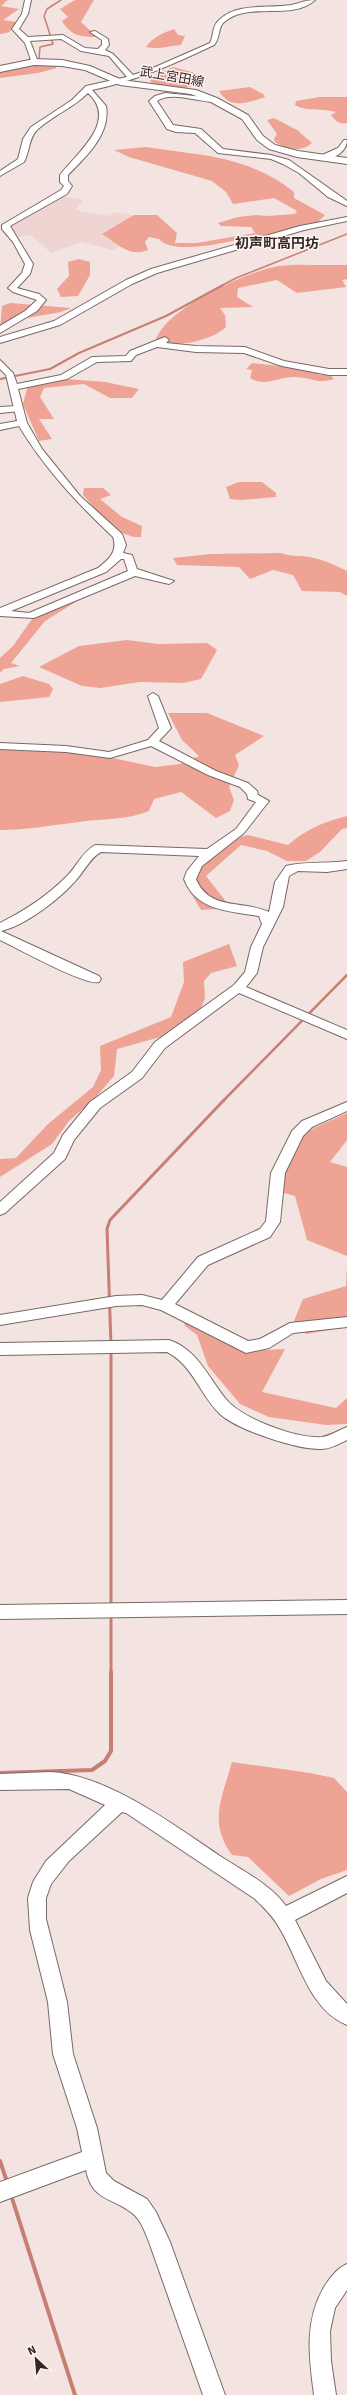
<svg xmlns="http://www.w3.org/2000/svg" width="347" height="2395" viewBox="0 0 347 2395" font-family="Signika,'Noto Sans JP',sans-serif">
	<rect width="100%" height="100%" fill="#f4e4e1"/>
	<polygon fill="#eed5d1" points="61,196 83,200 75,210 109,216 115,212 135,216 125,243 113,250 81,242 51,253 31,235 17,237 9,229 8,224"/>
	<g fill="#eea395">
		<path d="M0 0H8L1 6 19 9 3 20 16 22C12 31 10 33 0 34Z"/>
		<path d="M75 0H94L81 22 97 37C81 37 71 36 62 21L68 17 60 9Z"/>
		<path d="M174 29 178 35 185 36 181 45C169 46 158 50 146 47 153 37 163 33 174 29Z"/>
		<polygon points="26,64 54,66 57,68 38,73 0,78 0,69"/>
		<path d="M173 67 203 75 205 77C191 94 172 87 152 83L150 81 152 77Z"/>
		<path d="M250 87 263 94 265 97C248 103 230 110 219 91Z"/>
		<path d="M320 97H347V123C339 124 336 122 331 115L336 112C322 108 307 112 295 105L296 101Z"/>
		<path d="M274 118 297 130 312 143C301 153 286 149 275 142L274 139 277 134 267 120Z"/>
		<path d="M146 147C204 156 246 155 294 192V198L325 215 318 222 264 239 258 235C236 240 174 257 159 239L149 237 145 242 148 250C130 258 118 244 102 234L134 215H157L177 233 175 243H197L255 233 251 227 221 226 218 223 238 217 256 215 267 216 295 214 297 211 274 198 233 204 226 192 212 181 129 157 114 150Z"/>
		<polygon points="79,259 90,262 90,275 78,296 61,297 57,289 69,276 68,262"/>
		<path d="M325 265H347V279L342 280 346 287 297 293 277 280 238 288 237 297 253 307 220 308 225 315 226 327C213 340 173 350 156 339 168 307 248 271 279 266 294 264 310 265 325 265Z"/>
		<polygon points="10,303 71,308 61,312 22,319 0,329 2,306"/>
		<path d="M252 363 310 369 320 375 330 374 334 379C314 385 311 376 292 377 277 378 264 387 250 378L252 370 246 369Z"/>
		<polygon points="66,379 105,382 139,389 132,398 110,398 84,384 44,388 40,397 54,419 39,419 52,439 39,441 23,404 28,385"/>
		<polygon points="239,482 262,482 276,493 276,497 241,500 230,499 226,487"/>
		<path d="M84 488H103L111 495 100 499 122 517 142 526 141 537C117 539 97 510 83 495Z"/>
		<path d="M281 553C291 557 299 555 309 557 322 559 335 565 347 571V596L340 592 302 591 293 575 273 570 250 579 239 567 177 565 173 558 211 554Z"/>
		<polygon points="90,593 45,621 11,663 20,666 4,669 0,673 0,658 13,646 32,619 62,603"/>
		<polygon points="127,640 158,644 207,643 217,650 201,679 183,683 140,682 100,688 82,686 39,667 79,646"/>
		<polygon points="23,676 49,684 53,689 49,697 0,702 0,684"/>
		<path d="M168 713H207L264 736 235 755 239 765 229 787 234 800 230 811 216 818 181 792 154 799 149 811C122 821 106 818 79 822 53 825 27 830 0 830V748L25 751 56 750 108 757 155 767 180 764 199 756 182 740Z"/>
		<path d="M347 816V828L342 829 320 852 306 861H287L267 851 241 845 206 876 231 908 201 910 183 880 200 853 233 839 248 835 288 845C306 829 324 822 347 816Z"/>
		<polygon points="229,944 237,966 211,973 204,981 205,998 198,1016 164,1036 117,1049 114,1076 95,1098 69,1121 52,1144 0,1177 0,1159 16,1158 48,1124 93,1087 101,1070 100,1046 171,1017 184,982 183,962"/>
		<polygon points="347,1113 347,1140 330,1162 347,1167 347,1256 307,1240 295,1196 280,1192 287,1162 301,1134"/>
		<polygon points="347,1267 347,1327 306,1334 294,1321 303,1299 346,1286"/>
		<polygon points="184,1322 245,1351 285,1349 262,1392 336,1408 347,1398 347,1424 326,1425 269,1417 240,1404 208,1366 197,1335 185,1326"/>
		<path d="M232 1762 310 1773 334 1778 347 1792V1870L321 1879 289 1896 248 1857 232 1855C208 1822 222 1798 232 1762Z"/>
	</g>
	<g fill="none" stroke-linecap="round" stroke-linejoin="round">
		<g stroke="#c87f73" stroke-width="1.5">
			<polyline points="34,60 39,59 40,47 53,44 44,16 47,9 61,0"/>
			<polyline points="0,66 15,63"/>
			<polyline points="221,286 236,278 347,234"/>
		</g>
		<polyline stroke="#c87f73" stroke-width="2" points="0,379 50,369 79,353 166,316 223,285"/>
		<polyline stroke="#c87f73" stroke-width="2.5" points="223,1101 347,975"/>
		<g stroke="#c87f73" stroke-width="3">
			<polyline points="111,1345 107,1229 110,1220 224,1100"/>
			<polyline points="111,1350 111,1607"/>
			<polyline points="111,1614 111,1673"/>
		</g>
		<g stroke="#c87f73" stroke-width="4">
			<polyline points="0,1773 92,1770 105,1761 111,1751 111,1672"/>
			<polyline points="0,2161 7,2182"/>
			<polyline points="11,2195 75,2395"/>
		</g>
		<defs>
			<g id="minor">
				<path d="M25 0H31L28 14 19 29 28 37 63 35 85 48 98 49 102 45V40L90 32 95 31 108 39 109 45 105 50 113 54 133 75 153 68 210 43C214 35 212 26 219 20 238 2 268 9 291 5 300 3 306 0 315 0 291 22 247 0 223 23 218 28 220 39 214 45 174 64 136 81 92 90L106 106C111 134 86 157 68 175V181L72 186 67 194 10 226 33 264 30 274 17 288 39 294 46 300 37 311 0 333V326L25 311 37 300 13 292 8 288 22 273 25 264 13 242 2 229V225L61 190 64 186 60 182V175C77 153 119 121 88 93 73 108 52 116 37 130 28 139 30 152 24 162L0 176V171L18 159 23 139 31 127 72 100 86 86 127 77 109 56 81 51 61 39 30 41 38 62 32 63 25 43 12 29 22 14Z"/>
				<path d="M165 93 214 98 218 100 214 102C198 102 171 91 157 101L173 125 201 129 223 149 271 155 289 160 347 201V206L328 197 299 173 283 164 271 159 218 153 195 133 176 132 167 129 149 101 155 96Z"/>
				<path d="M344 140H347C347 152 332 161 320 160V156L338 148Z"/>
				<polygon points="347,217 347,221 304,230 157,273 132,284 60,325 0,343 0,337 54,321 126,280 151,269 300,226"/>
				<path d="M165 337 169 340 166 343 196 346 245 347 284 361 329 369H347V375H329L282 366 244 353 196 352 157 347 136 355 131 361 97 362 67 379 18 389 27 423 42 449 80 496 122 534 126 545 123 553 132 555 137 569 174 581 169 584 135 576 34 618 0 616V608L98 568C109 559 118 552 113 537 77 503 45 469 19 426L0 430V424L17 421 6 375 0 369V360L13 373 17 384 61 375 92 357 126 356 130 351ZM121 559H124L128 571 29 613 11 611 106 572Z"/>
				<path d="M153 693 158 696 171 728 159 741 216 771 248 783 257 791 258 795 269 801 244 833 202 866 196 879C209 911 243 900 269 912L275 882 286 866C305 861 327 864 347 861V869L327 872 298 871 289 876 283 907 263 947 257 973 246 987 347 1030V1039L239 993 165 1048 142 1078 100 1108 74 1140 65 1159 5 1213 0 1215V1202L54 1153 63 1135 90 1102 132 1072 155 1042 234 985 245 972 251 947 262 924 259 916C229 911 196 911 184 879L187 871 199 856 101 852C90 858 85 870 77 879 61 898 25 926 1 931L99 976 101 979 99 982C85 986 17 948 0 940V923C24 911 47 896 66 877 77 867 81 853 95 845L207 849 236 829 256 802 248 799 247 794 240 787 208 775 151 746 110 758 66 752 0 749V743L66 746 109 752 148 740 159 728 148 696Z"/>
				<polygon points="347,1102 347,1111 312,1127 303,1136 285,1173 280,1222 270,1237 208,1265 175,1304 248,1341 260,1339 290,1323 347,1317 347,1327 293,1333 269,1348 246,1353 161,1310 142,1305 116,1306 0,1325 0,1315 116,1296 142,1295 162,1300 198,1257 260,1229 266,1221 271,1173 292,1131 302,1121"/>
				<path d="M169 1340C197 1349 208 1377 225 1398 240 1418 296 1439 322 1437 330 1436 339 1430 347 1427V1440C339 1444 330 1449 321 1449 298 1450 237 1430 220 1414 200 1395 193 1365 167 1352L0 1355V1343Z"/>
				<polygon points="347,1600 347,1614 0,1619 0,1605"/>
				<path d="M50 1772C106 1774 174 1825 220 1856 243 1871 270 1884 286 1906L347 1876V1893L295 1920 326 1981 347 2004V2025C309 2010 299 1960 280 1929 274 1917 264 1908 255 1899L126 1813 122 1812 69 1861 51 1884 46 1898V1919L67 2002 73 2054 97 2128 106 2173 114 2181 147 2199 156 2212 170 2242 225 2395H203L149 2242C145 2232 141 2220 132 2213 112 2197 92 2201 86 2170L0 2202V2182L82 2152 77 2128 53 2054 48 2002 30 1930 28 1898 33 1882 46 1861 105 1805 69 1789 0 1790V1774Z"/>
				<path d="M347 2264V2290L335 2308 330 2331 331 2361 336 2395H314C309 2357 304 2322 324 2287 330 2278 337 2268 347 2264Z"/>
			</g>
			<g id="major">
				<polygon points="34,59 62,60 90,66 122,80 196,90 217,98 248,115 263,136 275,145 298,151 347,158 347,164 297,157 269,149 257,140 242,119 211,102 191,94 120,85 85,70 62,66 34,65 0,72 0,66"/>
				<polygon points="17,406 21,407 21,411 0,413 0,407"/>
			</g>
		</defs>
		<use href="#minor" stroke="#776966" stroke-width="2"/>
		<use href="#major" stroke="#776966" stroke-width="2"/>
		<use href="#minor" fill="#fff" fill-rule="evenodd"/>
		<use href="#major" fill="#fff" fill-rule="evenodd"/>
	</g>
	<g text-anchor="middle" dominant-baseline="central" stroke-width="3" stroke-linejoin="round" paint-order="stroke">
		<g font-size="13" fill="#2f2928" stroke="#fff2ef">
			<text transform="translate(172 77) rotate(10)">武上宮田線</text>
		</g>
		<g font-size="14" font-weight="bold" fill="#2f2928" stroke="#fff2ef">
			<text x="277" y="243">初声町高円坊</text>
		</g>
	</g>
	<g transform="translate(36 2359) rotate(334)" stroke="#fff2ef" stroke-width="3" paint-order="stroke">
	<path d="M0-3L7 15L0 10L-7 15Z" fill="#2f2928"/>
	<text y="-6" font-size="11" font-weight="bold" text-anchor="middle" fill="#2f2928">N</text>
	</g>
</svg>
